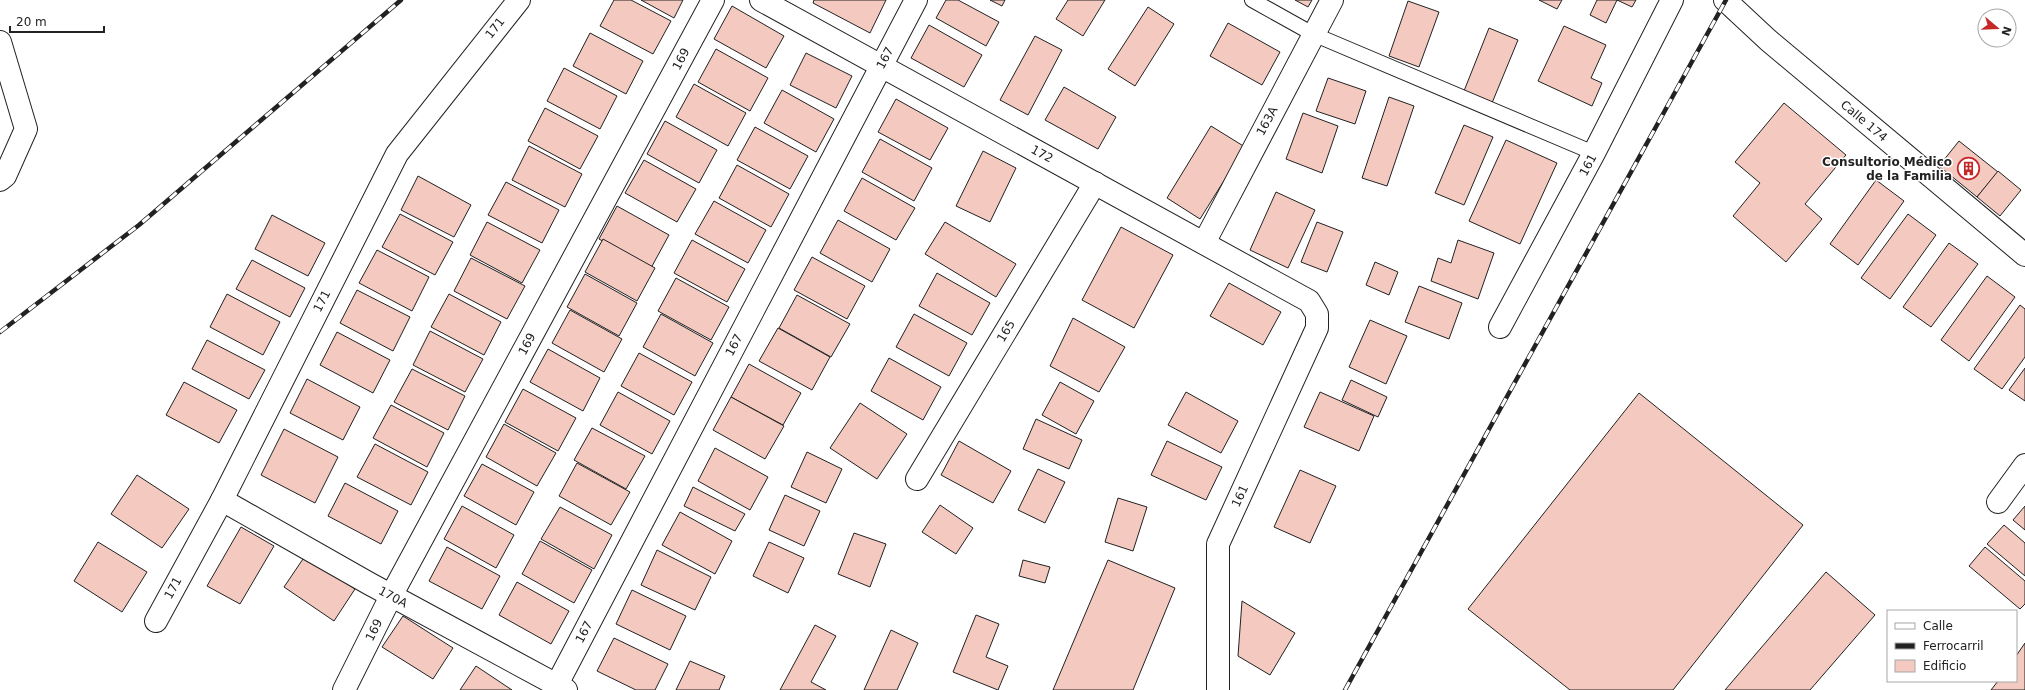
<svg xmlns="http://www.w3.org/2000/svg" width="2025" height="690" viewBox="0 0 2025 690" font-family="'DejaVu Sans',sans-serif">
	<rect width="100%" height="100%" fill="#fff"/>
	<g fill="#f3c9c0" stroke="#222">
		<polygon points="614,0 631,0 671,21 653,54 600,26"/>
		<polygon points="641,0 683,0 674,18"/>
		<polygon points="814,0 886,0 870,33 813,3"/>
		<polygon points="946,0 958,0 999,22 986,46 936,18"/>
		<polygon points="990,0 1005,0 1002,6"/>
		<polygon points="1068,0 1105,0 1083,36 1056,19"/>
		<polygon points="1295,0 1312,0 1308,7"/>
		<polygon points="1539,0 1562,0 1557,9"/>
		<polygon points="1597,0 1636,0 1632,7 1617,0 1606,23 1590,15"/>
		<polygon points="1408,1 1439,12 1419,67 1389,56"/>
		<polygon points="732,6 784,36 766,68 714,39"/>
		<polygon points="1148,7 1174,24 1135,86 1108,69"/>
		<polygon points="1228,23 1280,52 1262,85 1210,56"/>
		<polygon points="929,25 982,55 964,87 911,58"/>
		<polygon points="1564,26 1606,45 1591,78 1602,83 1592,106 1538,81"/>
		<polygon points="1489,28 1518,40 1492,103 1464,91"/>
		<polygon points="590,33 643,61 626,94 573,66"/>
		<polygon points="1035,36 1062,50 1028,115 1000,100"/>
		<polygon points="716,49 768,78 750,111 698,82"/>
		<polygon points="806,53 852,76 836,108 790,85"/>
		<polygon points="564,68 617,96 600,129 547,101"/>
		<polygon points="1328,78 1366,91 1355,124 1316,111"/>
		<polygon points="694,84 746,113 728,146 676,117"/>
		<polygon points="1064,87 1116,117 1098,149 1045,120"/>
		<polygon points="782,90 834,119 816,152 764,123"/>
		<polygon points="1389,97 1414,106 1387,186 1362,178"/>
		<polygon points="896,99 948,128 930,160 878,132"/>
		<polygon points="1784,103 1846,155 1805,204 1822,219 1786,262 1733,216 1760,183 1735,162"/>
		<polygon points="545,108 598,136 580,169 528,141"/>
		<polygon points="1303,113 1338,126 1322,173 1286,159"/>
		<polygon points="665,121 717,150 699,183 647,154"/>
		<polygon points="1464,125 1493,137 1464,205 1435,193"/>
		<polygon points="1211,126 1245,147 1200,219 1167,198"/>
		<polygon points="755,127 808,156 790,189 737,160"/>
		<polygon points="880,139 932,168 914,201 862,172"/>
		<polygon points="1506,140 1557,163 1520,244 1469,221"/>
		<polygon points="1959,141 1998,172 1977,197 1939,166"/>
		<polygon points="529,146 582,174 565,207 512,180"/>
		<polygon points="983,151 1016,168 990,222 956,206"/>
		<polygon points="644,160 696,189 677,222 625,193"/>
		<polygon points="737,165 789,194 771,227 719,198"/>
		<polygon points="1998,171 2021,190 2000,216 1977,197"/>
		<polygon points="418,176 471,205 454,237 401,210"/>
		<polygon points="862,178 915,208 896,240 844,211"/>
		<polygon points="1876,180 1904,201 1858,265 1830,244"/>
		<polygon points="506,182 559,210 542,243 488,215"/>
		<polygon points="1276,192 1315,210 1288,268 1250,250"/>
		<polygon points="714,201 766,230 748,263 695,234"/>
		<polygon points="617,206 669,235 651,268 599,239"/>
		<polygon points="400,214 453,242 435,275 382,247"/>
		<polygon points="1908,214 1936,235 1890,299 1861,278"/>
		<polygon points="272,215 325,243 308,276 255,249"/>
		<polygon points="838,220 890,249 872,282 820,253"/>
		<polygon points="487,222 540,250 522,283 470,255"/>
		<polygon points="945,222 1016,264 996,297 925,254"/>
		<polygon points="1317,222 1343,232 1327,272 1301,262"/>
		<polygon points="1121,227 1173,255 1134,328 1082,300"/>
		<polygon points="603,239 655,268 637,301 585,272"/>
		<polygon points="692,240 745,269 727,302 674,273"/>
		<polygon points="1458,240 1494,253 1478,299 1431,281 1438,258 1451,263"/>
		<polygon points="1949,243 1978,264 1931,327 1903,307"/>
		<polygon points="377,250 429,277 412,311 359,283"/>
		<polygon points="812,257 865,286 847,319 794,290"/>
		<polygon points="471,258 525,286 507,319 454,291"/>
		<polygon points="252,260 305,288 290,317 236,289"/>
		<polygon points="1375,262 1398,272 1389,295 1366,285"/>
		<polygon points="937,273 990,303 972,335 919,306"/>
		<polygon points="585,274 637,303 619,336 567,307"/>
		<polygon points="1987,276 2015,297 1969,361 1941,340"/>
		<polygon points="676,278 729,307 711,340 658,311"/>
		<polygon points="1229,283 1281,312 1263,345 1210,316"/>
		<polygon points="1419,286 1462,303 1449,339 1405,322"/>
		<polygon points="357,290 410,317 393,351 340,323"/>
		<polygon points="227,294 280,322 263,355 210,327"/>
		<polygon points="449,294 501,322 484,355 431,327"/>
		<polygon points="797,295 850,324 831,357 779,328"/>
		<polygon points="2020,305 2025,309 2025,357 2002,389 1974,369"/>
		<polygon points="570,310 622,339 604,372 552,343"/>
		<polygon points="661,314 713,343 695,376 643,347"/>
		<polygon points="914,314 967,343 949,376 896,347"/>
		<polygon points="1073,318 1125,347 1099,392 1050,366"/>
		<polygon points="1370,320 1407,336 1386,384 1349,367"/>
		<polygon points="778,328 830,357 812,390 759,361"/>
		<polygon points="430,331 483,359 465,392 413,365"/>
		<polygon points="337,332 390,360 373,393 320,365"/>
		<polygon points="207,340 265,370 249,399 192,369"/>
		<polygon points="548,349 600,378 583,411 530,382"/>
		<polygon points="639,353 692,382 674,415 621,386"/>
		<polygon points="889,358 941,387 923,420 871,391"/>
		<polygon points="749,364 801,393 783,425 731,397"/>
		<polygon points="2025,368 2025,401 2009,390"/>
		<polygon points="412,369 465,396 448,430 394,402"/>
		<polygon points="307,379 360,407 343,440 290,413"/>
		<polygon points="1351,380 1387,397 1378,417 1342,400"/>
		<polygon points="184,382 237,410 219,443 166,415"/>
		<polygon points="1060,382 1094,401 1076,434 1042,415"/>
		<polygon points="523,389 576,418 558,451 505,422"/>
		<polygon points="618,392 670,421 652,454 600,425"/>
		<polygon points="1186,392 1238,421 1221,453 1168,425"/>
		<polygon points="1320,392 1374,416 1359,451 1304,427"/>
		<polygon points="1639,393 1803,525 1673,690 1570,690 1468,609"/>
		<polygon points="731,397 784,426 765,459 713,430"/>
		<polygon points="860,403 907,434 877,479 830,448"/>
		<polygon points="391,405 444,433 427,467 373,438"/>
		<polygon points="1036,419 1082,440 1069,469 1023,449"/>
		<polygon points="504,424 556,453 537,486 486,457"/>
		<polygon points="592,428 645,456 626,489 574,460"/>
		<polygon points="284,429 338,457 315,503 261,475"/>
		<polygon points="959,441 1011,471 993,503 941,475"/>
		<polygon points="1167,441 1222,467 1206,500 1151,475"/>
		<polygon points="375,444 428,472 411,505 357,477"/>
		<polygon points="715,448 768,477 750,510 698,481"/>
		<polygon points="807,452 842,469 826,503 791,487"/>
		<polygon points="577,463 630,492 611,525 559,496"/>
		<polygon points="482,464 534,492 516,525 464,496"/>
		<polygon points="1038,469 1065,482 1045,523 1018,510"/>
		<polygon points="1300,470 1336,486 1310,543 1274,527"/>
		<polygon points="137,475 189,509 162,548 111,514"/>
		<polygon points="345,483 398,511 381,544 328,516"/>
		<polygon points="693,487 745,514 735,531 684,506"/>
		<polygon points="785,495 820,511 804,546 769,530"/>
		<polygon points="1118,498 1147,507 1133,551 1105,542"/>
		<polygon points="940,505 973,528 956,554 922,532"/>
		<polygon points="462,506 514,535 496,568 444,539"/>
		<polygon points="2025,506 2025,530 2013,520"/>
		<polygon points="560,507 612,535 594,569 541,539"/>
		<polygon points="680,512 732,541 715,574 662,545"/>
		<polygon points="2004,525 2025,543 2025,576 1987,544"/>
		<polygon points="241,527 274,546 240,604 207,586"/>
		<polygon points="854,533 886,544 870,587 838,574"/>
		<polygon points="540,541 592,570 574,603 522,574"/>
		<polygon points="98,542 147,572 122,612 74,581"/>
		<polygon points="769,542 804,558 788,593 753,576"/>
		<polygon points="447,547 500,576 482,609 429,581"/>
		<polygon points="1985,547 2025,581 2025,604 2020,609 1969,566"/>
		<polygon points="657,550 711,577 695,610 641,585"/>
		<polygon points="305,556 355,589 334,621 284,587"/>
		<polygon points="1023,560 1050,567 1045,583 1019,576"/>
		<polygon points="1108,560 1175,588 1133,690 1053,690"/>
		<polygon points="1826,572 1875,615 1810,690 1725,690"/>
		<polygon points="517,582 569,611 551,644 499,615"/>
		<polygon points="632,590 686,616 670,650 616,624"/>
		<polygon points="1242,601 1295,633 1270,675 1238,656"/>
		<polygon points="976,615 999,624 986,657 1008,666 998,690 953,672"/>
		<polygon points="403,616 453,648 433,679 382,647"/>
		<polygon points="815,625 836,636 811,682 826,690 780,690"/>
		<polygon points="891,630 918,643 897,690 864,690"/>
		<polygon points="614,638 668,664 655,690 636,690 597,671"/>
		<polygon points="2025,643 2025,690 1991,690 1998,681 2016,681 2016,656"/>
		<polygon points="690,661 725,676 719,690 676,690"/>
		<polygon points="476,666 512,690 460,690"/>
	</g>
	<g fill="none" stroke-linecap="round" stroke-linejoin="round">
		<defs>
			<polyline id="service" points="1252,0 1313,34 1594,153"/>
			<g id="minor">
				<polyline points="761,0 1309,301 1317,314 1317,328 1218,544 1218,690"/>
				<polyline points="0,42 26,129 5,176 0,180"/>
				<polyline points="1204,243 1332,0"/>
				<polyline points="1500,327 1594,153 1672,0"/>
				<polyline points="917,479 1095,183"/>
				<polyline points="222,500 370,584 566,690"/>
				<polyline points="1998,502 2025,465"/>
				<polyline points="156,621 222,500 397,154 519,0"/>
				<polyline points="344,690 391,596 713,0"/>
				<polyline points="554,690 916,0"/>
			</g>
			<polyline id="tertiary" points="1725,0 1768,40 2025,255"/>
		</defs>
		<use href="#service" stroke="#222" stroke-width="16"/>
		<use href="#minor" stroke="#222" stroke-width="24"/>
		<use href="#tertiary" stroke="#222" stroke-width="24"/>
		<use href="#service" stroke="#fff" stroke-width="14"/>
		<use href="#minor" stroke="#fff" stroke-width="22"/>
		<use href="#tertiary" stroke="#fff" stroke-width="22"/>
		<defs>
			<g id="rail">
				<polyline points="0,332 139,225 401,0"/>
				<polyline points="1345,690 1726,0"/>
			</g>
		</defs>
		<use href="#rail" stroke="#222" stroke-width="4.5"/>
		<use href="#rail" stroke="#fff" stroke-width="3" stroke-dasharray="9" stroke-linecap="butt"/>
	</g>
	<defs>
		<symbol id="building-ring" viewBox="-11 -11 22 22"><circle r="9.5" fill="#fff" stroke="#c62828" stroke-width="1.5"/><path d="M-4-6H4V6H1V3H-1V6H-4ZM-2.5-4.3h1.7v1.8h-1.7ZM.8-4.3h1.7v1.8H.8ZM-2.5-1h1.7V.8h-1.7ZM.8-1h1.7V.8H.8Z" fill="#c62828"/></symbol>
	</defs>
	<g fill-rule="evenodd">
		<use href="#building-ring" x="1956" y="156" width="25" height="25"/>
	</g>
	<g text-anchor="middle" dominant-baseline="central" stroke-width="3" stroke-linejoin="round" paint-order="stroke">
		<g font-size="12" fill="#222" stroke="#fff">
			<text transform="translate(495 28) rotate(-52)">171</text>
			<text transform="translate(885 58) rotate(-62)">167</text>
			<text transform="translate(681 59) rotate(-62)">169</text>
			<text transform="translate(1267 121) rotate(-62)">163A</text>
			<text transform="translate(1864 121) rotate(40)">Calle 174</text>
			<text transform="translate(1042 154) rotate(29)">172</text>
			<text transform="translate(1588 165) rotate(-62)">161</text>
			<text transform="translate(322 301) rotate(-63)">171</text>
			<text transform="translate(1006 331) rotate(-59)">165</text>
			<text transform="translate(527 344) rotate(-62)">169</text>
			<text transform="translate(734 345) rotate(-62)">167</text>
			<text transform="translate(1240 496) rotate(-65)">161</text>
			<text transform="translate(173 588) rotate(-61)">171</text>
			<text transform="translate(393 597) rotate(28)">170A</text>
			<text transform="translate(374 630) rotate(-64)">169</text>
			<text transform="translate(584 632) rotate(-62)">167</text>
		</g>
		<g font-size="12" font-weight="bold" fill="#222" stroke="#fff" text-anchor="end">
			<text x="1952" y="162">Consultorio Médico<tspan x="1952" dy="14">de la Familia</tspan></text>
		</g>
	</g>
	<rect x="1887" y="610" width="130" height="72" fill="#ffffff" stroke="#a7a7a7"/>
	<rect x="1895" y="623" width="20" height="6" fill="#ffffff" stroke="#a7a7a7"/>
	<text x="1923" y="630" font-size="12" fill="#222222">Calle</text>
	<rect x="1895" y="643" width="20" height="6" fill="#222222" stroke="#a7a7a7"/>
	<text x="1923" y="650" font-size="12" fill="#222222">Ferrocarril</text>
	<rect x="1895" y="660" width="20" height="12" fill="#f3c9c0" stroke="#a7a7a7"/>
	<text x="1923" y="670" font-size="12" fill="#222222">Edificio</text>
	<g transform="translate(1997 28) rotate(109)"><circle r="19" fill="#ffffff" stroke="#a7a7a7"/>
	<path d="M0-3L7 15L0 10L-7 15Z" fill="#c62828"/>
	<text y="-6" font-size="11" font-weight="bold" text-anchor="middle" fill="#222222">N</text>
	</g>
	<path d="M10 26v6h94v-6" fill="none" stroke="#222222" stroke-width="2"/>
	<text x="16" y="26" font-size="12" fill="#222222" stroke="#ffffff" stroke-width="3" paint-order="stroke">20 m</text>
</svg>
